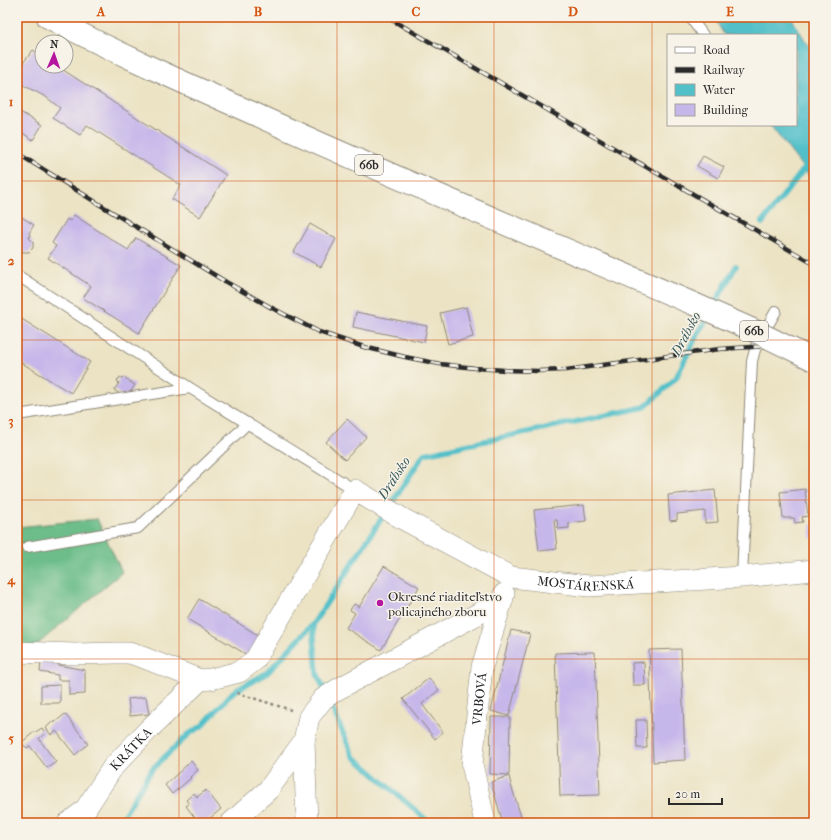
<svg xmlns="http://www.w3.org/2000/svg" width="831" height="840" viewBox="0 0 831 840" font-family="'IM FELL French Canon',serif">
	<rect width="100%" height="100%" fill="#f7f3e8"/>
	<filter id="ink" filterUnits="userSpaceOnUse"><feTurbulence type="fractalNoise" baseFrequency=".025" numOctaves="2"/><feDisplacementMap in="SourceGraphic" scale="8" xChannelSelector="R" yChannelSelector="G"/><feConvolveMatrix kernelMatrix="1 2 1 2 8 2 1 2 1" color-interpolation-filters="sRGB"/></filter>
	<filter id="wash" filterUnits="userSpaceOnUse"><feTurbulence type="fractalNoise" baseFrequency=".012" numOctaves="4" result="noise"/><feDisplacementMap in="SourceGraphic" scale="16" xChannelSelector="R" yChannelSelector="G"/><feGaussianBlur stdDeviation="0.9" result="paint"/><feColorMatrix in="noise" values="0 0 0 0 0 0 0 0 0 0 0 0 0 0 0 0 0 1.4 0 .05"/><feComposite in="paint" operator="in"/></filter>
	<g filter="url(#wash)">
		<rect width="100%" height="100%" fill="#ece3c4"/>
		<polygon fill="#6cbd89" stroke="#4c745a" points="97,519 122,572 17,662 17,527"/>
		<polygon fill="#52c0c9" stroke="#3e767a" points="714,17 791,17 814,55 814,182 770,125 796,125 796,35 724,35"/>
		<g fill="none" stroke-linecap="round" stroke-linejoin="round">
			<g stroke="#52c0c9" stroke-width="5.5">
				<polyline points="762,223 804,169 805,162"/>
				<polyline points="713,307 736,266"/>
				<polyline points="390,506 424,454 645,407 676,378 695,339 709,315"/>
				<polyline points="385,513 313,624 317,673 353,756 430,823"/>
				<polyline points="119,823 152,769 189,734 202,726 233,692 267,673 313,624"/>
			</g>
		</g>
		<g id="blocks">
			<g fill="#c6b7ea">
				<polygon points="33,50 42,56 42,66 57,66 226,175 200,217 172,199 181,185 87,125 80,135 53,118 60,108 46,97 17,82 17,71"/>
				<polygon points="17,110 42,125 33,140 17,129"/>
				<polygon points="703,156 724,167 718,178 697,166"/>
				<polygon points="17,214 34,225 29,233 30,235 29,238 33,242 33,248 29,252 23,252 17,249"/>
				<polygon points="74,215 128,250 136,238 181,265 139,333 83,298 91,286 48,258 56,246 52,243 67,219 70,221"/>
				<polygon points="310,224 336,239 321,267 294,252"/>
				<polygon points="466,307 473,337 448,344 440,313"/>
				<polygon points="356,312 427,326 424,342 353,327"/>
				<polygon points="17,316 90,362 71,393 17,360"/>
				<polygon points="120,377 122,378 123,377 135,385 129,394 123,396 114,390 119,383 117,381"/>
				<polygon points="347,419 366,437 345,460 326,442"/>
				<polygon points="805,489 808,516 802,517 803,522 795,523 794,518 783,518 780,492"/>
				<polygon points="715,490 718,522 705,523 705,511 677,514 677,520 670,521 668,495"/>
				<polygon points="584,505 586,521 569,523 569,528 558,529 557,520 554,520 557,549 539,551 534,510"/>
				<polygon points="814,524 814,538 810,539 810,525"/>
				<polygon points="384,566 419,587 381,650 346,628 355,613 350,610 354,604 359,607"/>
				<polygon points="199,599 261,637 249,656 187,619"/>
				<polygon points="511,630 530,634 509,716 491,711"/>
				<polygon points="681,649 685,760 653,762 649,650"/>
				<polygon points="595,652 600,795 560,796 555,653"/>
				<polygon points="41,661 58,663 58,665 85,670 85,694 69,695 69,680 58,680 58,675 40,672"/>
				<polygon points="644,662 645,685 633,685 632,663"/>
				<polygon points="429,678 439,690 422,704 443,732 435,739 403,699"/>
				<polygon points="60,685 60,703 41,703 41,686"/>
				<polygon points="146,697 149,714 130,716 128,699"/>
				<polygon points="65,714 88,744 75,755 56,731 51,735 46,728 53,721 54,723"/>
				<polygon points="491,717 510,717 509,775 490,774"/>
				<polygon points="636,720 646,720 647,748 637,748"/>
				<polygon points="42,728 45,733 39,739 56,762 47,768 30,746 27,748 21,743 34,732 34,733"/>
				<polygon points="191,761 198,770 190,777 191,778 172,794 165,785"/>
				<polygon points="509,776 511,785 523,823 503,823 491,782"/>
				<polygon points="206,790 221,809 204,823 199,823 186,806 189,804 186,800 194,793 197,797"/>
			</g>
		</g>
	</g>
	<g filter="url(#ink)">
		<use href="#blocks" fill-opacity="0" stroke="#8c8778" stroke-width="1"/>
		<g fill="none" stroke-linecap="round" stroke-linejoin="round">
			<defs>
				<g id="service">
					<polyline points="690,17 703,35"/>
					<polyline points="17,275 190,388 355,490"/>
					<polyline points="17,415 190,388"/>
					<polyline points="27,547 138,528 248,423"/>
					<polyline points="742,577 752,361 756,346 776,311"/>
				</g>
				<g id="minor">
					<path id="s1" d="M17 652 75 654 115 653H129L142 657 200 680 211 679 239 672 255 660 355 490 403 519 511 577 589 586 742 577 814 570"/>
					<path id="s2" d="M68 823 85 810 113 767 149 729 200 680"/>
					<polyline points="231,823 268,790 304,741"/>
					<polyline points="307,823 304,741 309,717 323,699 338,689 502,601"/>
					<path id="s3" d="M485 823 472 764 482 667 504 594"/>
				</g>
				<path id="primary" d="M48 17C114 52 182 82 250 112 397 179 546 241 694 304"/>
			</defs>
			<use href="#service" stroke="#8c8778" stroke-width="12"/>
			<use href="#minor" stroke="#8c8778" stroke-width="22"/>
			<use href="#primary" stroke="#8c8778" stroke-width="24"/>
			<g stroke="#8c8778" stroke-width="2.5" stroke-dasharray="3 3" stroke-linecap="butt">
				<polyline points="810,17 814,23"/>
				<polyline points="237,693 291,710"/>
			</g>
			<use href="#service" stroke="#fff" stroke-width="10"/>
			<use href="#minor" stroke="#fff" stroke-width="21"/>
			<use href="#primary" stroke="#fff" stroke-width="22"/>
			<defs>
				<g id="rail">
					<polyline points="387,17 814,264"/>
					<polyline points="17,153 94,201 226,282 272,308 319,332 364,347 405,357 440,364 475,368 505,370 538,371 566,370 720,349 768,346 814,348"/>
				</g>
			</defs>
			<use href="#rail" stroke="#2b2b2b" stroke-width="4.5"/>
			<use href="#rail" stroke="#f7f3e8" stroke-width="3" stroke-dasharray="9" stroke-linecap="butt"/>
			<defs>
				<polyline id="primary-bridge" points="694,304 753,330 814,360"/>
			</defs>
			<use href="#primary-bridge" stroke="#8c8778" stroke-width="24" stroke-linecap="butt"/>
			<use href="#primary-bridge" stroke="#fff" stroke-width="22"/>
		</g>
	</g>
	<path fill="none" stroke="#d5540f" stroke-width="1" stroke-opacity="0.55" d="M179 17V823M337 17V823M494 17V823M652 17V823M17 181H814M17 340H814M17 500H814M17 659H814"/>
	<circle fill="#b5179e" stroke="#f7f3e8" stroke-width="1.5" cx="380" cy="603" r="4"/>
	<g text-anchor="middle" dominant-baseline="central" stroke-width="3" stroke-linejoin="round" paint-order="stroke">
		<g fill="#f7f3e8" stroke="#686764" stroke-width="1">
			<rect x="355" y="155" width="28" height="20" rx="3"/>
			<rect x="740" y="321" width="28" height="20" rx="3"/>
		</g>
		<g font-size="12" font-weight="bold" fill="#2b2b2b">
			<text x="369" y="165">66b</text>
			<text x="754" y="331">66b</text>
		</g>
		<g font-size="13" fill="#2b2b2b" stroke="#f7f3e8">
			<text stroke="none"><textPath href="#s1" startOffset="699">MOSTÁRENSKÁ</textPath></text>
			<text stroke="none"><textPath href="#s3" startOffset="126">VRBOVÁ</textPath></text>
			<text stroke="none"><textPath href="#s2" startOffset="98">KRÁTKA</textPath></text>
		</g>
		<g font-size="13" fill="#2b2b2b" stroke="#f7f3e8" text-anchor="start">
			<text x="388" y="596">Okresné riaditeľstvo<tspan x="388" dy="15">policajného zboru</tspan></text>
		</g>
		<g font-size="14" font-style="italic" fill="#37585a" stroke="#f7f3e8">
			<text transform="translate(686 334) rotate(-62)">Drábsko</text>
			<text transform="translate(394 478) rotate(-57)">Drábsko</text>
		</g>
	</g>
	<rect width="831" height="840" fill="none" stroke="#f7f3e8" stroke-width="44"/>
	<rect x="667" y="34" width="130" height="92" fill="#f7f3e8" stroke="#a5a39c"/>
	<rect x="675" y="47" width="20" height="6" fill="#ffffff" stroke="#a5a39c"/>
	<text x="703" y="54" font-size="12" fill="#2b2b2b">Road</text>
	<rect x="675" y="67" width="20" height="6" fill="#2b2b2b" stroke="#a5a39c"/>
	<text x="703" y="74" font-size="12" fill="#2b2b2b">Railway</text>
	<rect x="675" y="84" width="20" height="12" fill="#52c0c9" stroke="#a5a39c"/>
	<text x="703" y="94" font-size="12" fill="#2b2b2b">Water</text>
	<rect x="675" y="104" width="20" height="12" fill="#c6b7ea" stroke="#a5a39c"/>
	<text x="703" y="114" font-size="12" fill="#2b2b2b">Building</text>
	<g transform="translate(54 54) rotate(2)"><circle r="19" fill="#f7f3e8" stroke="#a5a39c"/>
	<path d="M0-3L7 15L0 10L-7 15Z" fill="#b5179e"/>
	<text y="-6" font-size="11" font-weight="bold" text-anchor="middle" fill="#2b2b2b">N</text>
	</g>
	<path d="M669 798v6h53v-6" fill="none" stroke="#2b2b2b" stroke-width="2"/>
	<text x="675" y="798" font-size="12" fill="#2b2b2b" stroke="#f7f3e8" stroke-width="3" paint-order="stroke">20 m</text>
	<rect x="22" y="22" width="787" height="796" fill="none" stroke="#d5540f" stroke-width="1.5"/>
	<g font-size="13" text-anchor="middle" font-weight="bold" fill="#d5540f">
		<text x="101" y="16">A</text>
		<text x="258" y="16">B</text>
		<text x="416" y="16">C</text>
		<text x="573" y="16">D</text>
		<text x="730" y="16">E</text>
		<text x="11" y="106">1</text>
		<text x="11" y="265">2</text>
		<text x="11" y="425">3</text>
		<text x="11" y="584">4</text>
		<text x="11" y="743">5</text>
	</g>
</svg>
